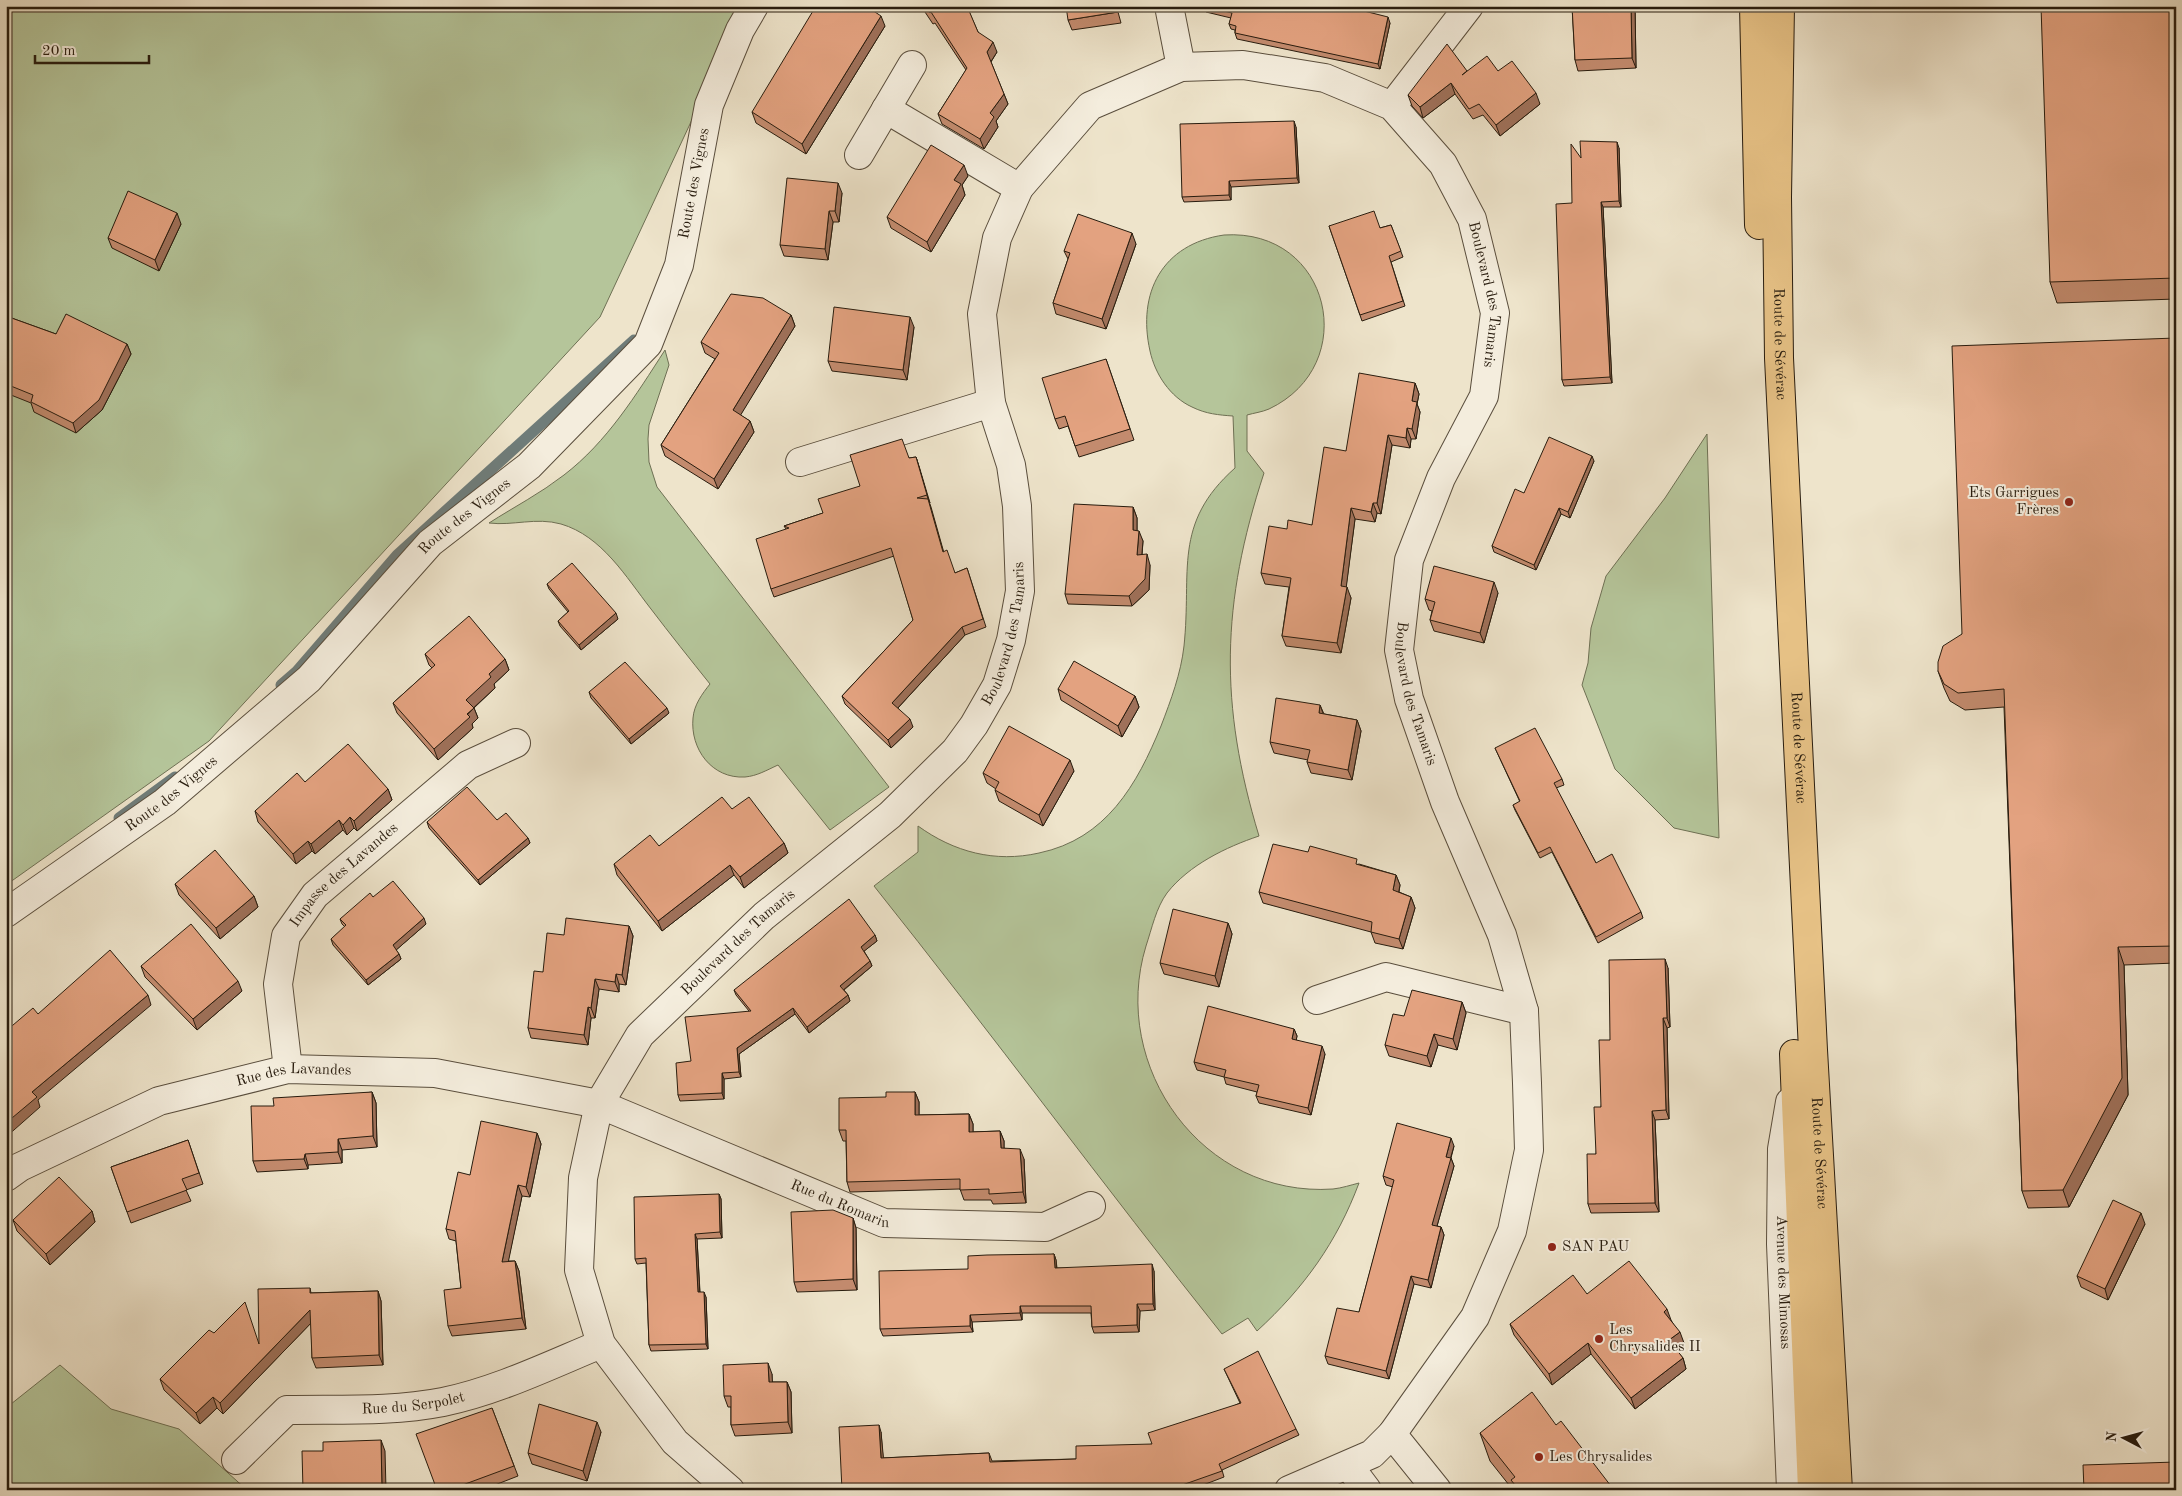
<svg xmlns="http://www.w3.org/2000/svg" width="2182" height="1496" viewBox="0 0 2182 1496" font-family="'Old Standard TT',serif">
	<rect width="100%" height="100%" fill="#eee4cb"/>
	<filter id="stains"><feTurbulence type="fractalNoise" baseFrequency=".004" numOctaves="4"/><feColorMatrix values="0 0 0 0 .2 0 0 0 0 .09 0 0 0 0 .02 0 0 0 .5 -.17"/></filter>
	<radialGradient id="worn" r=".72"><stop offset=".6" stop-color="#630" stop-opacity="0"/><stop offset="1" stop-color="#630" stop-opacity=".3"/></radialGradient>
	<g fill="#b5c59a" stroke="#6e7054">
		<polygon points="6,6 745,6 600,317 209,741 6,885"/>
		<path d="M1224 235C1331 228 1362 365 1269 409 1262 412 1254 413 1247 415V451L1264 473C1221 604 1219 704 1259 836 1226 847 1189 865 1167 893 1156 908 1152 928 1146 946 1109 1067 1203 1198 1333 1189 1342 1188 1351 1185 1359 1183 1337 1242 1304 1288 1257 1331L1248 1318 1222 1334C1104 1186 992 1034 874 886L918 852V826C954 852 995 863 1039 853 1106 839 1137 785 1161 726 1171 700 1181 673 1184 646 1192 571 1172 524 1235 468L1233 416C1219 415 1206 414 1192 407 1170 397 1155 374 1150 351 1137 293 1162 244 1224 235Z"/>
		<path d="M665 350 669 365 649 425 648 439 649 462 657 487 889 787 830 830 778 765C767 770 757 776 745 777 712 779 690 749 693 718 694 705 702 694 710 684 690 659 670 634 651 609 626 577 602 536 561 524 536 517 513 526 489 523 514 507 541 493 564 475 607 442 636 395 665 350Z"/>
		<polygon points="1707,434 1719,838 1674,828 1615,769 1582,685 1588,663 1591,628 1606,576 1665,498"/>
		<polygon points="60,1365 111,1409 179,1429 247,1490 6,1490 6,1408"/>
	</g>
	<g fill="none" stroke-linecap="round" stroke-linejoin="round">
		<g stroke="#6f7c79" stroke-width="11">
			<polyline points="281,685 296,672 397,555 634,340"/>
			<polyline points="119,818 175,777"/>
		</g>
		<defs>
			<g id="minor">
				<polyline points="1169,6 1181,67"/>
				<polyline points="1392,106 1469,6"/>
				<polyline points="886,109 1019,188"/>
				<polyline points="859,155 912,65"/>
				<polyline points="800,462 991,403"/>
				<path id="s1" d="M6 913 165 802 309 679 430 543 529 466 648 344 679 265 709 105 740 30 754 6"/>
				<polyline points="1317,1000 1386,977 1524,1011"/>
				<path id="s2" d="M288 1069 278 984 286 936 315 895 468 765 516 743"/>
				<path id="s3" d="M1790 1102 1782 1149 1781 1244 1791 1490"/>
				<path id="s4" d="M6 1177 20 1167 159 1101 288 1069 435 1073 599 1104 884 1223 1045 1227 1091 1206"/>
				<polyline points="1392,1434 1437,1490"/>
				<path id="s5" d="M236 1460 287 1410C339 1409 392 1412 443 1402 497 1391 550 1365 601 1344"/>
				<polyline points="1349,1466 1367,1490"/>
				<path id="s6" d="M730 1490 675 1442 601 1344 579 1270 583 1178 599 1104 640 1035 764 916 890 815 955 751 974 725 997 685 1011 640 1020 591 1017 506 1011 465 991 403 982 314 997 238 1019 188 1090 106 1181 67 1243 65 1325 78 1392 106 1443 164 1472 219 1495 313 1484 396 1441 478 1409 560 1399 650 1409 699 1445 802 1502 935 1524 1011 1527 1083 1529 1150 1512 1231 1475 1317 1392 1434 1372 1454 1289 1490"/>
			</g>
			<g id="major">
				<polyline points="1754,6 1759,225"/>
				<path id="s7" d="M1780 6 1777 197 1779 358 1813 1050 1838 1490"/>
				<polyline points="1794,1054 1812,1490"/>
			</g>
		</defs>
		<use href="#minor" stroke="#5a4e3d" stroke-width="30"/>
		<use href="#major" stroke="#281c0e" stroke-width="30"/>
		<use href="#minor" stroke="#f4eddd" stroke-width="28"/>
		<use href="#major" stroke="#e7c286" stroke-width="28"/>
	</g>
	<g fill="#c38b6e" stroke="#281c0e">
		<polygon points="921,6 968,6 967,7 978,32 997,52 991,62 1008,104 996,121 998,127 984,149 942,124 938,114 966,70 935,23 933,24"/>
		<polygon points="1572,6 1635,6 1636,68 1578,71 1575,60"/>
		<polygon points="2176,6 2176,299 2057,303 2050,282"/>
		<polygon points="1204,7 1359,8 1359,10 1390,23 1380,69 1237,39 1235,33 1235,30 1231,29 1229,24 1231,18 1206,12"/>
		<polygon points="1118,12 1121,23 1072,30 1068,20"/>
		<polygon points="885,26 806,154 756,123 752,112"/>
		<polygon points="1467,71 1498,71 1540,104 1500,136 1483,115 1473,119 1455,94 1423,118 1412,106 1408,95"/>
		<polygon points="1296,127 1299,183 1231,187 1231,200 1184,202 1182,197"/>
		<polygon points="1619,148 1621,207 1603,207 1612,383 1564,386 1562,380 1572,203"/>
		<polygon points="968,176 962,185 965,195 931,252 891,228 887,217"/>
		<polygon points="842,193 839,222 833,222 828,260 784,256 780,245"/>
		<polygon points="181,224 159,271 112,248 108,238"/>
		<polygon points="1391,225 1403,257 1391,262 1405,306 1362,321 1329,226 1380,228"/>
		<polygon points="1136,244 1106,329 1056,314 1053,303 1068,259 1064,251"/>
		<polygon points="791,315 795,326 740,415 750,421 754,432 718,489 665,456 661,445 715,359 705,353 701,342"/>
		<polygon points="6,316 56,334 127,344 131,354 102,410 76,433 34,412 31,403 6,393"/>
		<polygon points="914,327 907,380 832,371 828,361"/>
		<polygon points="2176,338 2176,963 2124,965 2128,1095 2069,1207 2028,1208 2022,1191 2004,707 1965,710 1950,701 1944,688 1938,671 1962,634"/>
		<polygon points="1106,359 1134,440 1079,457 1068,426 1059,429 1055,419"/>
		<polygon points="1415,383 1419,394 1417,404 1420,412 1416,439 1411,439 1410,448 1392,445 1381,514 1377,513 1375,522 1355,519 1346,587 1351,598 1341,653 1286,646 1282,636 1289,587 1265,584 1261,573 1312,525 1346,451"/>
		<polygon points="916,457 943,551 955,573 967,568 986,627 965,635 898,708 913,727 891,748 845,704 842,696 913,620 894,556 774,597 771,589 786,529 784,526 823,513 860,486 909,458"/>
		<polygon points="1594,461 1570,518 1561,514 1536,570 1494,552 1492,546 1524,493"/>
		<polygon points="1133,507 1137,518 1137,530 1143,541 1142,555 1150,565 1149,590 1132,606 1068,604 1065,594"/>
		<polygon points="547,584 618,619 581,650 560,626 558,621 568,612 549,589"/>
		<polygon points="1498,593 1484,643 1434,631 1430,620 1432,611 1429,610 1425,599"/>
		<polygon points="425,654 505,659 509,670 494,684 495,688 474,708 478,718 472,724 473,728 438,760 397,713 393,703 432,668 429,665"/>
		<polygon points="1058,689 1135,696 1139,707 1122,737 1061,700"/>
		<polygon points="589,692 669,713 631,744 591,698"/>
		<polygon points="1320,705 1324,714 1357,720 1361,731 1352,780 1311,773 1307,762 1308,760 1274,753 1270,742"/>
		<polygon points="1495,748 1562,779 1564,785 1556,788 1596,863 1641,912 1643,918 1598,943 1552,852 1540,858 1515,810 1513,805 1520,802"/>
		<polygon points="1074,771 1043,826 999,801 995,790 996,789 987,783 983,773"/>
		<polygon points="305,782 388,789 392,800 357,831 354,828 347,835 343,830 315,854 312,851 296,864 258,822 255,811"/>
		<polygon points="732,809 784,843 788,853 744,888 734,875 662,931 617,875 614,864 659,846"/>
		<polygon points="497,820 528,838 530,843 480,885 429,828 427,822"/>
		<polygon points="1359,864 1396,875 1400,885 1399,892 1411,897 1415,908 1403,949 1375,943 1371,932 1263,903 1259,892"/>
		<polygon points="175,884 254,896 258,907 220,939 179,895"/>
		<polygon points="373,897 426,924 396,950 399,954 401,959 368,985 333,945 331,939 345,927 342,924 340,919"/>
		<polygon points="1228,923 1232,934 1219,987 1164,974 1160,963"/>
		<polygon points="629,926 633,936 626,985 619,984 619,992 599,989 595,1018 591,1018 588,1045 531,1038 528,1028 543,972 564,935"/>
		<polygon points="875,935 877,941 864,951 870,961 872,966 844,990 848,995 850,1001 809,1033 795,1014 739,1054 741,1077 724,1079 724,1099 680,1101 678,1095 691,1061 749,1011 736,995 734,990"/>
		<polygon points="141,966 242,991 197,1030 145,977"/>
		<polygon points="1668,968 1670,1027 1667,1028 1669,1119 1655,1120 1659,1212 1591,1213 1588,1204 1596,1154 1601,1107 1610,1040"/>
		<polygon points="1462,1002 1466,1013 1457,1050 1438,1045 1431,1067 1389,1056 1385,1045 1404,1016"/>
		<polygon points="1294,1029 1297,1036 1296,1040 1325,1054 1311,1115 1259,1103 1256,1096 1257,1092 1226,1084 1224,1077 1197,1070 1194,1062"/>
		<polygon points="372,1092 376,1103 377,1147 342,1150 342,1163 308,1165 308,1169 257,1172 253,1161 274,1106"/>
		<polygon points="915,1092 919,1102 919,1115 969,1114 973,1124 973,1132 1000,1131 1004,1141 1004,1148 1024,1159 1026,1203 993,1204 991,1200 964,1200 960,1189 850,1192 847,1182 846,1141 843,1141 839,1130 886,1097"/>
		<polygon points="537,1133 541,1144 530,1197 522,1196 508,1261 515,1261 519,1271 526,1329 452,1336 448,1326 461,1288 456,1241 449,1239 446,1229 470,1175"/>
		<polygon points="188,1140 203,1184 186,1190 191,1201 131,1223 111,1167"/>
		<polygon points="1454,1146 1451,1158 1454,1166 1437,1226 1441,1227 1444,1235 1431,1288 1414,1284 1389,1379 1328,1364 1325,1356 1359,1312 1393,1187 1386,1185 1383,1176"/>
		<polygon points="719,1194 721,1199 722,1238 697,1239 700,1292 706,1297 708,1349 651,1351 649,1345 646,1263 637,1264 635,1259"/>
		<polygon points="92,1211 95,1222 50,1265 17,1231 13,1220"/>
		<polygon points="853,1218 856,1228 857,1290 797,1292 794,1282"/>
		<polygon points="2145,1224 2108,1300 2081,1287 2077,1276"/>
		<polygon points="1054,1254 1056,1260 1057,1268 1154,1271 1155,1310 1140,1311 1139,1332 1094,1333 1092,1327 1091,1313 1022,1313 1022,1320 972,1322 973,1332 883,1336 880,1329 968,1269"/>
		<polygon points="310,1288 311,1293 378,1291 381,1301 383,1365 316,1368 312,1358 311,1323 223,1414 217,1408 200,1424 164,1390 160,1379 214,1333 259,1344"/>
		<polygon points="1587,1294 1671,1320 1684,1343 1675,1349 1683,1358 1686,1369 1635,1409 1591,1354 1552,1385 1514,1335 1510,1324"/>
		<polygon points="1224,1369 1296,1429 1299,1435 1222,1470 1224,1477 1190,1490 842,1490 881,1432 883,1458 989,1453 992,1461 1076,1459 1152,1444 1240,1403"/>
		<polygon points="772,1374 772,1382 787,1382 791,1392 792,1433 735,1436 731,1425 731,1407 728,1407 724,1396"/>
		<polygon points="492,1408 518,1476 482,1490 437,1490"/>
		<polygon points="1556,1425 1614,1490 1513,1490 1490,1461 1480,1433"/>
		<polygon points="601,1432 587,1481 532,1464 528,1453"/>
	</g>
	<g fill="#9f715a" stroke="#281c0e">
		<polygon points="1631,6 1635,6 1636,68 1632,58"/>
		<polygon points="881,16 885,26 806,154 802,144"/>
		<polygon points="1388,17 1390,23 1380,69 1378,64"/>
		<polygon points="993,42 997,52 990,63 987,52"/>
		<polygon points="1451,83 1455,94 1423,118 1420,107"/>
		<polygon points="1536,93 1540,104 1500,136 1496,125"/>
		<polygon points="1004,94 1008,104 996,121 998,127 984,149 980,139 990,113"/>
		<polygon points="1294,121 1296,127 1299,183 1297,178"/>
		<polygon points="1617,142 1619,148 1621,207 1619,201"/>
		<polygon points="964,165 968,176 962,185 965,195 931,252 927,242 954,180"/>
		<polygon points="1229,181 1231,187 1231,200 1229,195"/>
		<polygon points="838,183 842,193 839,222 835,211"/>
		<polygon points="1601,202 1603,207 1612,383 1610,377"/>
		<polygon points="829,211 833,222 828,260 825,249"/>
		<polygon points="177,213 181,224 159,271 155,260"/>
		<polygon points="1132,233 1136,244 1106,329 1102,319"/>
		<polygon points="791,315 795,326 737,421 733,410"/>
		<polygon points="910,317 914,327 907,380 903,370"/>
		<polygon points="127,344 131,354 102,410 76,433 73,423"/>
		<polygon points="1415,383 1419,394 1417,404 1420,412 1416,439 1412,429 1412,401"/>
		<polygon points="750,421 754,432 718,489 714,479"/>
		<polygon points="1407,428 1411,439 1410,448 1406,438"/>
		<polygon points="1388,435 1392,445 1381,514 1377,503"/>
		<polygon points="1592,456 1594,461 1570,518 1568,512"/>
		<polygon points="916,457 919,466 930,503 927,495"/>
		<polygon points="928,499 931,507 946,560 943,552"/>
		<polygon points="1373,503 1377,513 1375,522 1371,512"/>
		<polygon points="1133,507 1137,518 1137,540 1133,530"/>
		<polygon points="1351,508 1355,519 1345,597 1341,586"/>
		<polygon points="1559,508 1561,514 1536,570 1534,565"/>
		<polygon points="1139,531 1143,541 1141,565 1137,555"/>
		<polygon points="1147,554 1150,565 1149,590 1132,606 1129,596"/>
		<polygon points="1494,582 1498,593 1484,643 1480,633"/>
		<polygon points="1347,587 1351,598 1341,653 1337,643"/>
		<polygon points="616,613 618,619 581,650 579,645"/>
		<polygon points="2171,623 2176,634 2176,730"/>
		<polygon points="962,627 965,635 895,711 892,703"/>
		<polygon points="505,659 509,670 494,684 495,688 470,711 466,700 489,674"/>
		<polygon points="1135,696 1139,707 1122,737 1118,726"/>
		<polygon points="1320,705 1324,716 1319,713"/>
		<polygon points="474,708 478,718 472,724 473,728 438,760 434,749"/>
		<polygon points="667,708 669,713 631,744 629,739"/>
		<polygon points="910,719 913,727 891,748 888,740"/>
		<polygon points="1357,720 1361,731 1352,780 1348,770"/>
		<polygon points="1070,760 1074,771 1043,826 1039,815"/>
		<polygon points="388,789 392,800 357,831 354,821"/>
		<polygon points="350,817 354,828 347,835 343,825"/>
		<polygon points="339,820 343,830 315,854 311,844"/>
		<polygon points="528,838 530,843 480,885 478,880"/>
		<polygon points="308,841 312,851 296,864 293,854"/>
		<polygon points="784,843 788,853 744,888 740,877"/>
		<polygon points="730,865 734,875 662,931 658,921"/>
		<polygon points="1396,875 1400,885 1397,901 1393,890"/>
		<polygon points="254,896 258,907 220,939 216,928"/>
		<polygon points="1411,897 1415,908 1403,949 1399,939"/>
		<polygon points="424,918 426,924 395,951 393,945"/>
		<polygon points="1228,923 1232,934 1219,987 1215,976"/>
		<polygon points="629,926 633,936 626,985 622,975"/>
		<polygon points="875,935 877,941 863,952 861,947"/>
		<polygon points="2118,947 2124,965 2128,1095 2069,1207 2063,1190"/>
		<polygon points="399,954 401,959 368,985 366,980"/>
		<polygon points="1665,959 1668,968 1670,1027 1667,1018"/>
		<polygon points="870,961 872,966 842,991 840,986"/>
		<polygon points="616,974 619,984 619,992 615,982"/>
		<polygon points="595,979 599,989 595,1018 591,1008"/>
		<polygon points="238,981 242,991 197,1030 193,1019"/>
		<polygon points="148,995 151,1005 38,1100 40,1107 6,1137 6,1123 32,1092"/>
		<polygon points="848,995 850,1001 809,1033 807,1027"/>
		<polygon points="1462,1002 1466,1013 1457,1050 1453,1039"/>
		<polygon points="588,1007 591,1018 588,1045 584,1035"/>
		<polygon points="793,1008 795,1014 739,1054 741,1077 739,1072 737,1048"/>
		<polygon points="1663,1018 1667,1028 1669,1119 1666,1110"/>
		<polygon points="1294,1029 1297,1036 1295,1047 1292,1039"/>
		<polygon points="1434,1034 1438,1045 1431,1067 1427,1056"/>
		<polygon points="1322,1046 1325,1054 1311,1115 1308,1108"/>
		<polygon points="722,1073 724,1079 724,1099 722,1093"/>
		<polygon points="372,1092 376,1103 377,1147 373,1136"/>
		<polygon points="915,1092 919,1102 919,1126 915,1115"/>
		<polygon points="1652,1111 1655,1120 1659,1212 1655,1203"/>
		<polygon points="969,1114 973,1124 973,1142 969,1132"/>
		<polygon points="1000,1131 1004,1141 1004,1159 1001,1148"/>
		<polygon points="537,1133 541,1144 530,1197 526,1187"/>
		<polygon points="1451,1138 1454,1146 1450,1160 1451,1158 1454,1166 1435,1233 1432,1225 1446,1157"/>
		<polygon points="338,1139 342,1150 342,1163 338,1152"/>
		<polygon points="1020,1149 1024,1159 1026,1203 1023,1192"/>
		<polygon points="305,1154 308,1165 308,1169 304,1159"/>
		<polygon points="518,1185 522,1196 506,1273 502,1262"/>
		<polygon points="719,1194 721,1199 722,1238 720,1232"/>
		<polygon points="92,1211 95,1222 50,1265 46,1254"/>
		<polygon points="2141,1213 2145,1224 2108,1300 2105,1289"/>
		<polygon points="853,1218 856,1228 857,1290 853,1279"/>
		<polygon points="1441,1227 1444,1235 1431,1288 1428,1280"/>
		<polygon points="695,1234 697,1239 700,1297 698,1292"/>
		<polygon points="1054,1254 1056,1260 1057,1275 1055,1268"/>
		<polygon points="515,1261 519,1271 526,1329 522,1318"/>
		<polygon points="1152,1264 1154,1271 1155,1310 1153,1304"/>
		<polygon points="1411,1276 1414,1284 1389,1379 1386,1371"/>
		<polygon points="378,1291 381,1301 383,1365 379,1355"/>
		<polygon points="704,1292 706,1297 708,1349 706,1344"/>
		<polygon points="1137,1304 1140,1311 1139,1332 1137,1325"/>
		<polygon points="1020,1306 1022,1313 1022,1320 1020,1313"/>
		<polygon points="1667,1309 1671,1320 1668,1323 1664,1312"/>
		<polygon points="310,1310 314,1320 223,1414 220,1403"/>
		<polygon points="970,1315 972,1322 973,1332 970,1326"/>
		<polygon points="1680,1332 1684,1343 1673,1351 1669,1340"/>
		<polygon points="1588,1343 1591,1354 1552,1385 1549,1374"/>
		<polygon points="1683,1358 1686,1369 1635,1409 1631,1398"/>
		<polygon points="768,1363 772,1374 773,1393 769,1382"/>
		<polygon points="787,1382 791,1392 792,1433 788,1422"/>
		<polygon points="213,1397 217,1408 200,1424 196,1413"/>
		<polygon points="597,1422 601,1432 587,1481 583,1471"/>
		<polygon points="879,1425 881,1432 884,1464 881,1458"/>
		<polygon points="381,1440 385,1451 386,1490 382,1490"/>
	</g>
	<g fill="#e3a280" stroke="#281c0e">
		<polygon points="816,6 866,6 881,16 802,144 752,112"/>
		<polygon points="925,6 967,6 978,32 993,42 987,52 1004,94 990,113 994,117 980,139 938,114 967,68 931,12 930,13"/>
		<polygon points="1066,6 1114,6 1118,12 1068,20"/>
		<polygon points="1204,6 1356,6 1356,9 1388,17 1378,64 1235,33 1236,26 1229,24 1232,13"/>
		<polygon points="1572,6 1631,6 1632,58 1575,60"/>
		<polygon points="2041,6 2176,6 2176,278 2050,282"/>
		<polygon points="1447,44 1467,71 1462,75 1487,56 1498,71 1512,61 1536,93 1496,125 1479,104 1469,109 1451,83 1420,107 1408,95"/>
		<polygon points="1294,121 1297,178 1229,181 1229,195 1182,197 1180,124"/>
		<polygon points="1580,141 1617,142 1619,201 1601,202 1610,377 1562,380 1556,204 1572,203 1571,144 1581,158"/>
		<polygon points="931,145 964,165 954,180 961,184 927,242 887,217"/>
		<polygon points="787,178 838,183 835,211 829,211 825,249 780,245"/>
		<polygon points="128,191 177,213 155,260 108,238"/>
		<polygon points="1374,211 1380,228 1391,225 1401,251 1389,256 1403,301 1360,315 1329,226"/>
		<polygon points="1078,214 1132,233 1102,319 1053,303 1070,253 1064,251"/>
		<polygon points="731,294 763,298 791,315 733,410 750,421 714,479 661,445 719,353 701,342"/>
		<polygon points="834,307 910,317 903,370 828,361"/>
		<polygon points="66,314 127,344 99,400 73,423 31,402 33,395 6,384 6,316 56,334"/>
		<polygon points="2176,338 2176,622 2171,623 2176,730 2176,946 2118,947 2122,1078 2063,1190 2022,1191 2004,689 1958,693 1944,684 1938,671 1938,662 1943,646 1962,634 1952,346"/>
		<polygon points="1106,359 1130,429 1075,446 1065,416 1055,419 1042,378"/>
		<polygon points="1359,373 1415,383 1412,401 1417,402 1412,429 1407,428 1406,438 1388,435 1377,503 1373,503 1371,512 1351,508 1341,586 1347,587 1337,643 1282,636 1291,578 1261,573 1269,526 1287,529 1288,520 1312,525 1324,447 1346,451"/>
		<polygon points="1549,437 1592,456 1568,512 1559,508 1534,565 1492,546 1515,489 1524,493"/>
		<polygon points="902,439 909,458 916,457 927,495 917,498 928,499 943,552 947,550 955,573 967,568 983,619 962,627 892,703 910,719 888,740 842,696 913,620 891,548 771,589 756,539 789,528 784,526 823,513 818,499 860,486 850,455"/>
		<polygon points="1074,504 1133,507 1133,530 1139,531 1137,555 1147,554 1145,579 1129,596 1065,594"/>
		<polygon points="572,563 616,613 579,645 558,621 569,611 547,584"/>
		<polygon points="1434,566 1494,582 1480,633 1430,620 1435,602 1425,599"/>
		<polygon points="469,616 505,659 489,674 491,677 466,700 474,708 467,714 470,717 434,749 393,703 435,665 425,654"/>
		<polygon points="1074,661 1135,696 1118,726 1058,689"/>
		<polygon points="625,662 667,708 629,739 589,692"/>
		<polygon points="1276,698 1320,705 1319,713 1357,720 1348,770 1307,762 1310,750 1270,742"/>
		<polygon points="1009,726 1070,760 1039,815 995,790 999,782 983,773"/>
		<polygon points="1535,728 1562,779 1554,783 1596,863 1612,854 1641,912 1596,937 1550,847 1538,853 1513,805 1520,801 1495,748"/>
		<polygon points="348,744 388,789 354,821 350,817 343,825 339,820 311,844 308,841 293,854 255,811 297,773 305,782"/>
		<polygon points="467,787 497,820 506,813 528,838 478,880 427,822"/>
		<polygon points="722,797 732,809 749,797 784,843 740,877 730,865 658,921 614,864 650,835 659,846"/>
		<polygon points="1273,844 1308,852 1310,846 1357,859 1356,864 1396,875 1393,890 1411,897 1399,939 1371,932 1372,922 1259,892"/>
		<polygon points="215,850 254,896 216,928 175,884"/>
		<polygon points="393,881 424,918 393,945 399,954 366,980 331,939 346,925 340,919 370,893 373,897"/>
		<polygon points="849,899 875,935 861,947 870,961 840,986 848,995 807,1027 793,1008 737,1048 739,1072 722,1073 722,1093 678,1095 676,1063 691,1061 685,1017 751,1011 734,990"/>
		<polygon points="1173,909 1228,923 1215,976 1160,963"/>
		<polygon points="566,918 629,926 622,975 616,974 615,982 595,979 591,1008 588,1007 584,1035 528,1028 534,971 543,972 547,933 564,935"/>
		<polygon points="191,924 238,981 193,1019 141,966"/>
		<polygon points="110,950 148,995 32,1092 37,1097 6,1123 6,1031 33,1008 38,1014"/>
		<polygon points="1665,959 1667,1018 1663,1018 1666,1110 1652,1111 1655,1203 1588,1204 1587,1154 1596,1154 1594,1107 1601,1107 1599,1040 1610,1040 1609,960"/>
		<polygon points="1412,990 1462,1002 1453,1039 1434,1034 1427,1056 1385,1045 1393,1014 1404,1016"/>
		<polygon points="1208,1006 1294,1029 1292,1039 1322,1046 1308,1108 1256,1096 1259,1085 1224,1077 1226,1070 1194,1062"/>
		<polygon points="372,1092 373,1136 338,1139 338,1152 305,1154 304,1159 253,1161 251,1106 274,1106 273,1098"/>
		<polygon points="886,1092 915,1092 915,1115 969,1114 969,1132 1000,1131 1001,1148 1020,1149 1023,1192 989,1194 989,1189 960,1190 960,1179 847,1182 846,1130 839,1130 839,1098 886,1097"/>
		<polygon points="481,1121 537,1133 526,1187 518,1185 502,1262 515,1261 522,1318 448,1326 444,1290 461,1288 455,1231 446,1229 458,1172 470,1175"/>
		<polygon points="1397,1123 1451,1138 1446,1157 1451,1158 1432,1225 1441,1227 1428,1280 1411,1276 1386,1371 1325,1356 1337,1308 1359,1312 1394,1180 1383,1176"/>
		<polygon points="188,1140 199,1173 182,1179 187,1190 127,1212 111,1167"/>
		<polygon points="59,1177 92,1211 46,1254 13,1220"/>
		<polygon points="719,1194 720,1232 695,1234 698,1292 704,1292 706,1344 649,1345 646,1258 635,1259 634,1197"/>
		<polygon points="2113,1200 2141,1213 2105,1289 2077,1276"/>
		<polygon points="833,1210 853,1218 853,1279 794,1282 791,1212"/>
		<polygon points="1054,1254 1055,1268 1152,1264 1153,1304 1137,1304 1137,1325 1092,1327 1091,1306 1020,1306 1020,1313 970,1315 970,1326 880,1329 879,1271 968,1269 968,1256 987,1255"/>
		<polygon points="1629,1261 1667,1309 1664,1312 1680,1332 1669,1340 1683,1358 1631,1398 1588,1343 1549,1374 1510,1324 1573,1275 1587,1294"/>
		<polygon points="310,1288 310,1293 378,1291 379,1355 312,1358 310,1310 220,1403 213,1397 196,1413 160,1379 209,1330 214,1333 245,1302 259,1344 258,1289"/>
		<polygon points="1258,1351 1296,1429 1219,1464 1222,1471 1168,1490 842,1490 839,1427 879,1425 881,1458 989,1453 990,1462 1076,1459 1076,1446 1152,1444 1148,1433 1241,1403 1224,1369"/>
		<polygon points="768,1363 769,1382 787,1382 788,1422 731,1425 731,1396 724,1396 723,1365"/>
		<polygon points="1532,1392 1556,1425 1561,1421 1614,1490 1519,1490 1511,1480 1515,1477 1480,1433"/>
		<polygon points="539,1404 597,1422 583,1471 528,1453"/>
		<polygon points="492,1408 514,1466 449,1490 437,1490 416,1434"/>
		<polygon points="381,1440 382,1490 303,1490 302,1451 323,1451 323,1442"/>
		<polygon points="2176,1462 2176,1490 2084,1490 2083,1465"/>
	</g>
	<g fill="#8f2418" stroke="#f4eddd" stroke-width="2">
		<circle cx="2069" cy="502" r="5"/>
		<circle cx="1552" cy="1247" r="5"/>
		<circle cx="1599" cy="1339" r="5"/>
		<circle cx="1539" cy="1457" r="5"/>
	</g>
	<g text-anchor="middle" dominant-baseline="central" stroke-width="4" stroke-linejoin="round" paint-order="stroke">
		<g font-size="15" fill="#281c0e" stroke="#f4eddd">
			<text stroke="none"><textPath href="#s1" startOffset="1029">Route des Vignes</textPath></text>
			<text stroke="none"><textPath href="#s6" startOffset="2176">Boulevard des Tamaris</textPath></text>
			<text stroke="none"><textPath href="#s7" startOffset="338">Route de Sévérac</textPath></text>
			<text stroke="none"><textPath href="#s1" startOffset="609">Route des Vignes</textPath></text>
			<text stroke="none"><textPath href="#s6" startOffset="1076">Boulevard des Tamaris</textPath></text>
			<text stroke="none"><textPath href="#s6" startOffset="2596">Boulevard des Tamaris</textPath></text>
			<text stroke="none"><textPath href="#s7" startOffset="742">Route de Sévérac</textPath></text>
			<text stroke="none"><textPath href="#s1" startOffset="204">Route des Vignes</textPath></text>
			<text stroke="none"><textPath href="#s2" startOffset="219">Impasse des Lavandes</textPath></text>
			<text stroke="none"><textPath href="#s6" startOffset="656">Boulevard des Tamaris</textPath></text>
			<text stroke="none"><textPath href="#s4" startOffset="309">Rue des Lavandes</textPath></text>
			<text stroke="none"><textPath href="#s7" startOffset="1148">Route de Sévérac</textPath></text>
			<text stroke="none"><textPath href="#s4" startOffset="879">Rue du Romarin</textPath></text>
			<text stroke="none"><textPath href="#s3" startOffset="181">Avenue des Mimosas</textPath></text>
			<text stroke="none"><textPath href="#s5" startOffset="198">Rue du Serpolet</textPath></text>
		</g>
		<g font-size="15" fill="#281c0e" stroke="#f4eddd" text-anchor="start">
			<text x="2059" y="493" text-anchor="end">Ets Garrigues<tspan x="2059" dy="17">Frères</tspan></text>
			<text x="1562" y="1247">SAN PAU</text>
			<text x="1609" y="1330">Les<tspan x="1609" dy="17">Chrysalides II</tspan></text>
			<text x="1549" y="1457">Les Chrysalides</text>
		</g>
	</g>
	<rect width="2182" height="1496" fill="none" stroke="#eee4cb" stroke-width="25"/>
	<rect x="8" y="8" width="2167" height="1481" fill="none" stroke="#281c0e" stroke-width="2.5"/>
	<rect x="12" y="12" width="2157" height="1471" fill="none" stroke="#281c0e"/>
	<g transform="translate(2124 1438) rotate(276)" stroke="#f4eddd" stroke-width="4" paint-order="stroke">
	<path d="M0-4L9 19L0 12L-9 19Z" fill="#281c0e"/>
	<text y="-8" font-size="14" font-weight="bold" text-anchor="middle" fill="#281c0e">N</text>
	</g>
	<path d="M35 55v8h114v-8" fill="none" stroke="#281c0e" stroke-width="2.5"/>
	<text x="42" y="55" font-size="15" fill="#281c0e" stroke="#f4eddd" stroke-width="4" paint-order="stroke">20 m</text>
	<rect width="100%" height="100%" filter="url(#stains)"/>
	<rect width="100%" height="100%" fill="url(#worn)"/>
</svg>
